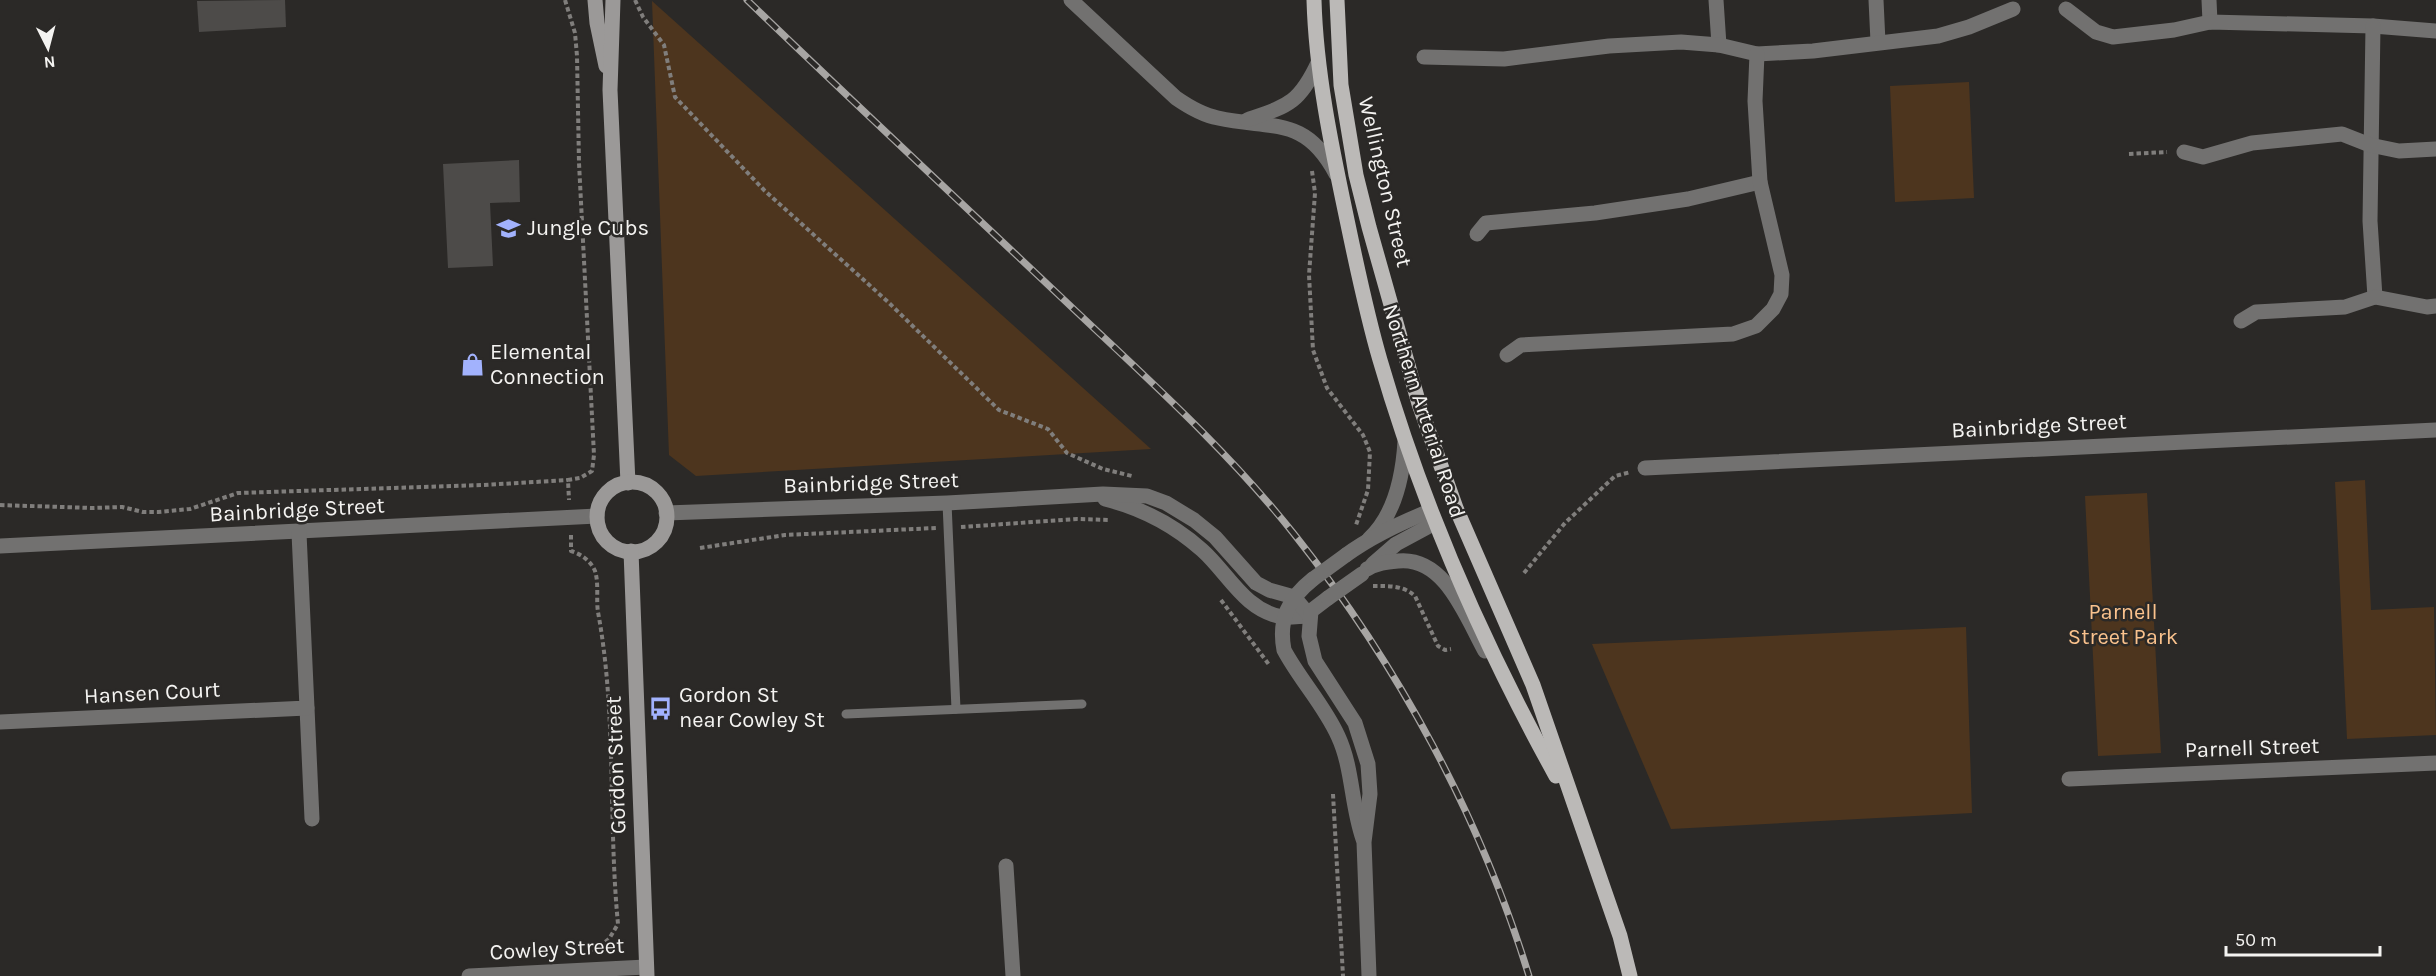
<svg xmlns="http://www.w3.org/2000/svg" width="2436" height="976" viewBox="0 0 2436 976" font-family="Karla,sans-serif">
	<rect width="100%" height="100%" fill="#2b2927"/>
	<g fill="#4d351e">
		<polygon points="652,1 1151,449 696,476 669,455"/>
		<polygon points="1969,82 1974,198 1895,202 1890,86"/>
		<polygon points="2365,480 2371,610 2434,607 2436,735 2347,739 2335,482"/>
		<polygon points="2147,493 2161,753 2098,756 2085,496"/>
		<polygon points="1966,627 1972,813 1671,829 1592,644"/>
	</g>
	<g fill="#4d4b49">
		<polygon points="285,0 286,27 199,32 197,1"/>
		<polygon points="519,160 520,202 490,203 493,266 448,268 443,164"/>
	</g>
	<g fill="none" stroke-linecap="round" stroke-linejoin="round">
		<g stroke="#807e7c" stroke-width="4" stroke-dasharray="4.5 3" stroke-linecap="butt">
			<polyline points="565,0 575,33 577,56 579,163 594,455 592,471 580,478 568,480 569,500"/>
			<polyline points="635,0 643,17 664,45 675,97 764,190 887,301 999,410 1048,429 1067,453 1103,469 1132,476"/>
			<polyline points="2129,154 2167,152"/>
			<polyline points="1312,171 1315,193 1309,275 1313,350 1327,388 1363,435 1370,452 1368,490 1356,525"/>
			<polyline points="0,505 92,508 122,507 143,512 158,512 190,509 238,493 484,485 568,480"/>
			<polyline points="961,527 1077,519 1109,520"/>
			<path d="M571 535V551C581 554 591 561 595 571 599 583 596 600 598 612 617 715 608 821 618 924L609 939 594 951V954"/>
			<polyline points="700,548 785,535 936,528"/>
			<polyline points="1524,573 1565,523 1615,476 1631,472"/>
			<path d="M1373 586C1388 586 1403 585 1415 596L1438 646 1445 650 1451 649"/>
			<polyline points="1221,600 1270,666"/>
			<polyline points="1333,794 1343,976"/>
		</g>
		<g stroke="#727170" stroke-width="9">
			<polyline points="947,503 956,709"/>
			<polyline points="846,714 1082,704"/>
		</g>
		<g stroke="#727170" stroke-width="15">
			<path d="M1071 0 1176 98C1189 107 1202 115 1218 118 1272 130 1305 115 1336 174"/>
			<polyline points="1716,0 1719,45"/>
			<polyline points="1876,0 1878,42"/>
			<polyline points="2209,0 2210,22"/>
			<polyline points="2066,9 2096,32 2113,37 2174,30 2210,22 2373,26 2436,31"/>
			<polyline points="2373,26 2370,221 2375,297"/>
			<polyline points="1424,57 1504,59 1609,46 1681,42 1719,45 1757,54 1813,51 1938,36 1969,27 2013,9"/>
			<path d="M1247 120C1287 106 1299 104 1318 63"/>
			<polyline points="2184,152 2203,157 2252,143 2342,134 2370,145 2399,151 2436,149"/>
			<polyline points="1477,234 1486,223 1595,213 1688,199 1760,182"/>
			<polyline points="2241,321 2256,312 2345,307 2375,297 2427,307 2436,306"/>
			<polyline points="1507,355 1521,345 1733,334 1756,326 1773,309 1781,294 1782,275 1760,182 1755,101 1757,54"/>
			<polyline points="1645,468 2436,430"/>
			<path d="M1105 499C1141 508 1174 525 1202 550 1228 573 1244 610 1282 617 1291 618 1301 616 1310 616"/>
			<polyline points="666,513 947,503 1103,494 1147,496 1166,503 1194,520 1215,537 1256,583 1269,590 1294,597 1310,616"/>
			<path d="M1369 539C1395 515 1403 475 1405 441"/>
			<polyline points="0,546 597,516"/>
			<path d="M1346 555C1372 536 1400 523 1430 511"/>
			<polyline points="1373,564 1396,544 1435,523"/>
			<path d="M1367 569C1377 563 1386 562 1398 561 1445 556 1466 617 1485 651"/>
			<path d="M1313 579C1289 598 1278 619 1284 650 1300 680 1324 705 1338 736 1353 768 1351 805 1363 839"/>
			<polyline points="1328,598 1311,611 1309,636 1315,661 1355,723 1368,764 1370,794 1364,842 1369,976"/>
			<polyline points="307,708 312,819"/>
			<polyline points="0,722 307,708 299,533"/>
			<polyline points="2069,779 2436,763"/>
			<polyline points="1006,866 1013,976"/>
			<polyline points="469,976 646,967"/>
		</g>
		<g stroke="#9b9998" stroke-width="15">
			<polyline points="595,0 597,23 606,66"/>
			<polyline points="613,0 610,90 628,483"/>
			<circle cx="632" cy="517" r="35"/>
			<polyline points="631,551 647,976"/>
		</g>
		<g stroke="#bbb9b7" stroke-width="15">
			<path d="M1314 0C1316 72 1331 144 1346 215 1356 263 1366 312 1380 360 1422 505 1483 644 1556 776"/>
			<polyline points="1337,0 1341,85 1356,175 1369,227 1419,404 1456,508 1533,685 1620,936 1630,976"/>
		</g>
		<defs>
			<path id="rail" d="M747 0C851 100 957 199 1062 298 1142 374 1225 447 1294 534 1398 665 1480 816 1529 976"/>
		</defs>
		<use href="#rail" stroke="#a7a5a3" stroke-width="7"/>
		<use href="#rail" stroke="#2b2927" stroke-width="4.5" stroke-dasharray="14" stroke-linecap="butt"/>
		<g stroke="#727170" stroke-width="15">
			<polyline points="1313,579 1346,555"/>
			<polyline points="1328,598 1362,574"/>
		</g>
	</g>
	<defs>
		<symbol id="school-bare" viewBox="-9 -9 18 18"><path d="M0-5L7-2L0 1L-7-2ZM-4 1L0 2.5L4 1V4Q0 6-4 4Z" fill="#a2b2fd" stroke="#2b2927" stroke-width="2.5" paint-order="stroke"/></symbol>
		<symbol id="shop-bare" viewBox="-9 -9 18 18"><path d="M-5-2.5h2.3a2.7 3.5 0 0 1 5.4 0H5L5.5 6h-11ZM-1.5-2.5h3a1.5 2.3 0 0 0-3 0Z" fill="#a2b2fd" stroke="#2b2927" stroke-width="2.5" paint-order="stroke"/></symbol>
		<symbol id="bus-bare" viewBox="-9 -9 18 18"><path d="M-5-6H5V4H4V6H2V4H-2V6H-4V4H-5ZM-3.5-4V0h7V-4ZM-3.5 1.2v1.5H-2V1.2ZM2 1.2v1.5H3.5V1.2Z" fill="#a2b2fd" stroke="#2b2927" stroke-width="2.5" paint-order="stroke"/></symbol>
	</defs>
	<g fill-rule="evenodd">
		<use href="#school-bare" x="492" y="212" width="33" height="33"/>
		<use href="#shop-bare" x="456" y="348" width="33" height="33"/>
		<use href="#bus-bare" x="644" y="692" width="33" height="33"/>
	</g>
	<g text-anchor="middle" dominant-baseline="central" stroke-width="5" stroke-linejoin="round" paint-order="stroke">
		<g font-size="22" fill="#f4f3f1" stroke="#2b2927">
			<text transform="translate(1385 182) rotate(77)">Wellington Street</text>
			<text transform="translate(1424 411) rotate(72)">Northern Arterial Road</text>
			<text transform="translate(2039 426) rotate(-3)">Bainbridge Street</text>
			<text transform="translate(871 483) rotate(-2)">Bainbridge Street</text>
			<text transform="translate(297 510) rotate(-3)">Bainbridge Street</text>
			<text transform="translate(152 693) rotate(-3)">Hansen Court</text>
			<text transform="translate(2252 748) rotate(-2)">Parnell Street</text>
			<text transform="translate(616 765) rotate(-92)">Gordon Street</text>
			<text transform="translate(557 949) rotate(-3)">Cowley Street</text>
		</g>
		<g font-size="22" fill="#f4f3f1" stroke="#2b2927" text-anchor="start">
			<text x="527" y="228">Jungle Cubs</text>
			<text x="490" y="352">Elemental<tspan x="490" dy="25">Connection</tspan></text>
			<text x="679" y="695">Gordon St<tspan x="679" dy="25">near Cowley St</tspan></text>
		</g>
		<g font-size="22" fill="#fac28d" stroke="#2b2927">
			<text x="2123" y="612">Parnell<tspan x="2123" dy="25">Street Park</tspan></text>
		</g>
	</g>
	<g transform="translate(48 48) rotate(174)" stroke="#2b2927" stroke-width="4.5" paint-order="stroke">
	<path d="M0-4.5L10 22L0 15L-10 22Z" fill="#f4f3f1"/>
	<text y="-9" font-size="16" font-weight="bold" text-anchor="middle" fill="#f4f3f1">N</text>
	</g>
	<path d="M2226 946v9h154v-9" fill="none" stroke="#f4f3f1" stroke-width="3"/>
	<text x="2235" y="946" font-size="18" fill="#f4f3f1" stroke="#2b2927" stroke-width="4.5" paint-order="stroke">50 m</text>
</svg>
